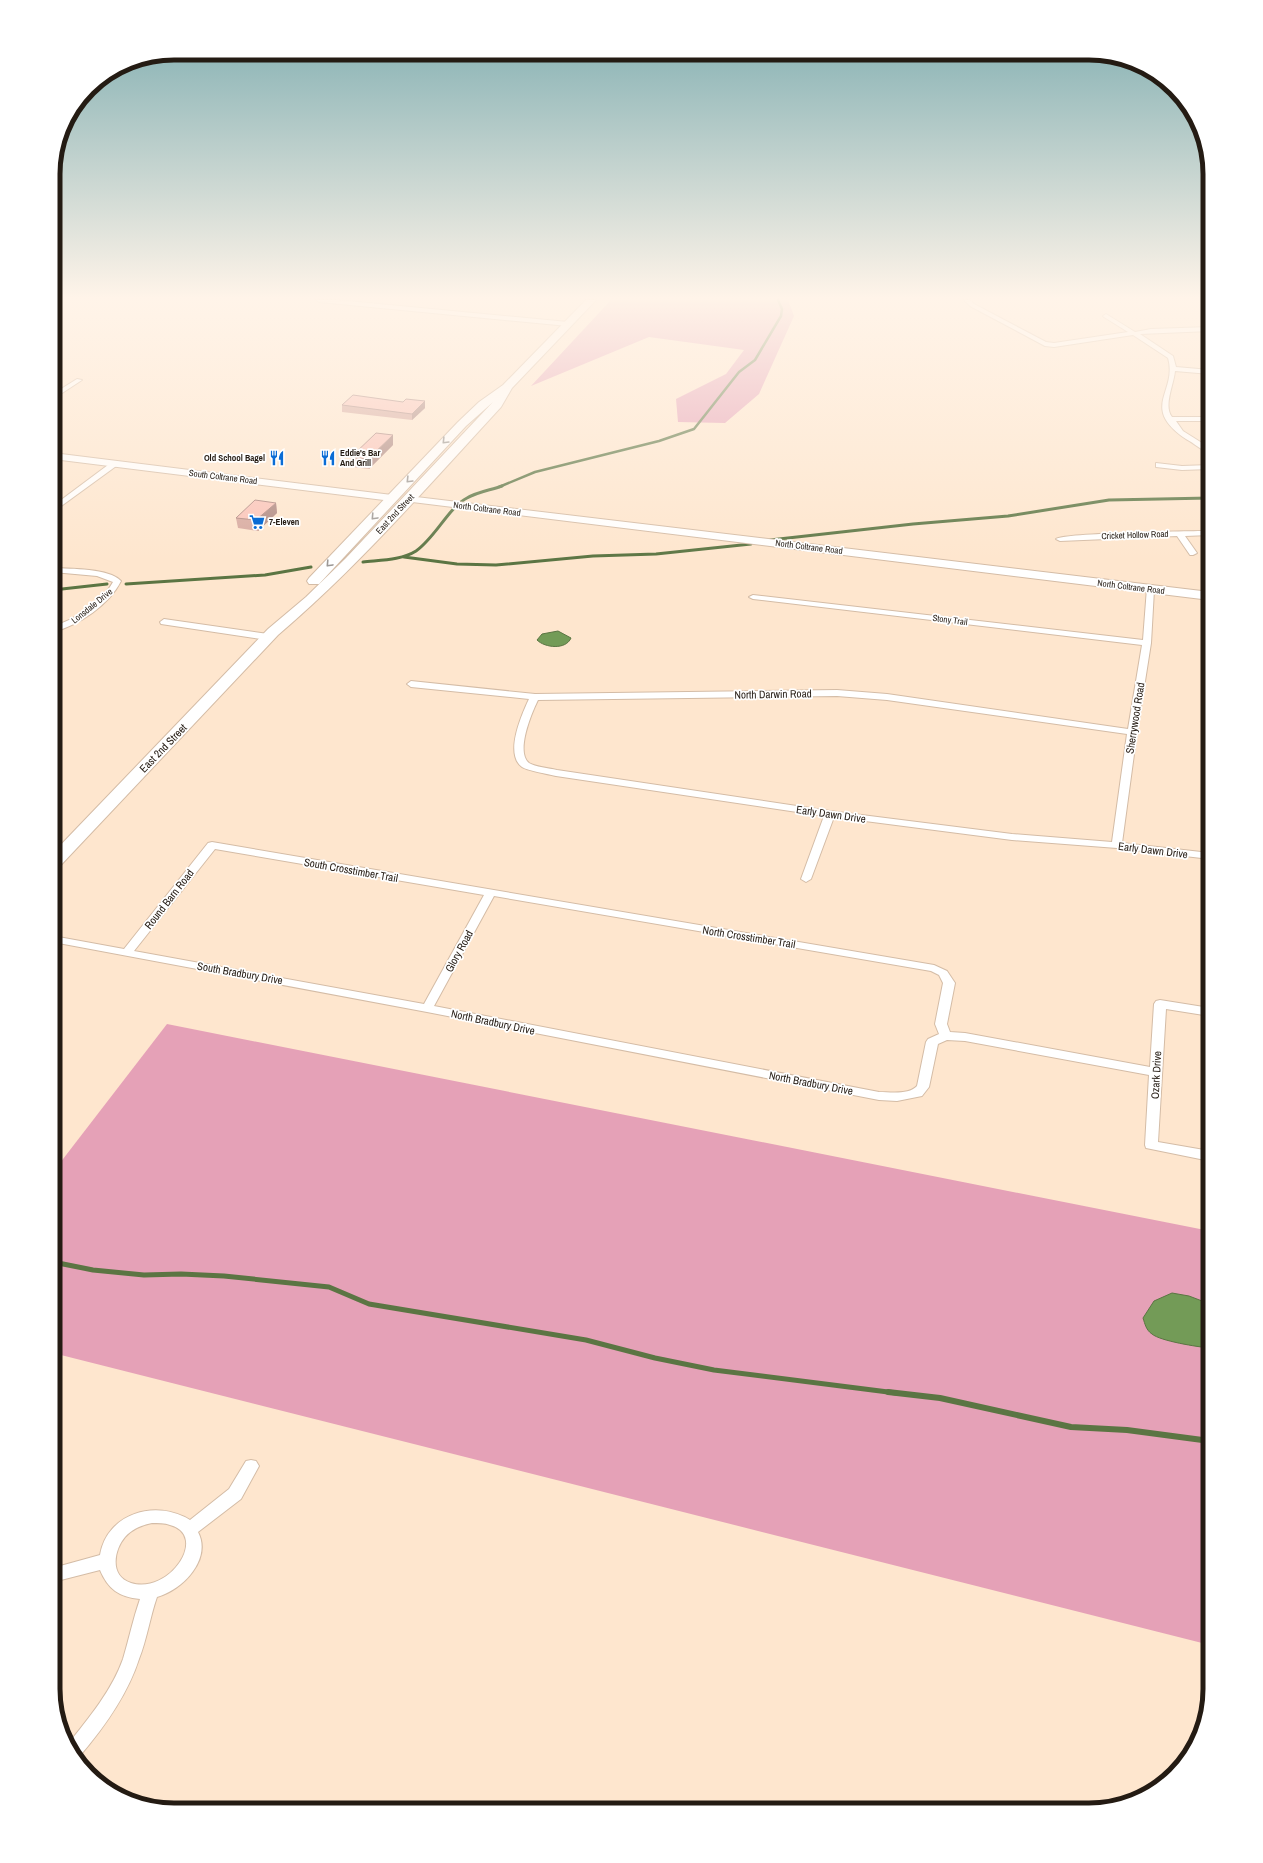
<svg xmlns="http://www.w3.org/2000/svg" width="1263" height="1863" viewBox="0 0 1263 1863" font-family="'Archivo Narrow',sans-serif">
	<rect width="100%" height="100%" fill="#fee6ce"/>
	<g fill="#e5a1b7">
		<polygon points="611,300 788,300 794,316 759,394 725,423 678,422 676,399 726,374 744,350 649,337 531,386"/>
		<polygon points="167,1024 1210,1231 1210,1645 53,1353 53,1172"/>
	</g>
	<g fill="#739b57" stroke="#5b7543">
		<path d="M558 631 571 638C566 650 545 648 537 640L542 634Z"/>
		<path d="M1172 1293 1189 1296 1210 1304V1348C1198 1347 1160 1341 1152 1334 1146 1330 1145 1324 1143 1318L1154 1301Z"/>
	</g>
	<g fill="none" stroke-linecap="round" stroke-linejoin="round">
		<polyline stroke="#5b7543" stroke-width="2.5" points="499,487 535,472 659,441 694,429 739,372 755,360 781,316 782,309 778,300"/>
		<g stroke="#5b7543" stroke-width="3">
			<polyline points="770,540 913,524 1008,516 1109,500 1210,498"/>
			<polyline points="404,557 457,564 496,565 593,556 656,554 751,544"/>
			<path d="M363 562C380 560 402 560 416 551 435 538 449 507 467 498 477 492 491 490 502 486"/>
			<polyline points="126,584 265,575 311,567"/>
			<polyline points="53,590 107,584"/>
		</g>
		<polyline stroke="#5b7543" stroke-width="5" points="53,1262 93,1270 144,1275 181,1274 224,1276 329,1287 369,1304 586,1340 655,1358 714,1370 896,1393"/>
		<polyline stroke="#5b7543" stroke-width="6" points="888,1392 940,1398 1071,1427 1127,1430 1210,1441"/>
		<defs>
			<g id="street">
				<polygon points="316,300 337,300 568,322 571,324 568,326 319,302"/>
				<path d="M964 300H970L974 304 1046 342 1054 343 1128 332 1104 317 1103 316 1106 314 1135 332 1151 329 1210 327V331L1140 334 1173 356 1176 367 1210 370V374L1175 371C1174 384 1163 406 1172 417H1210V421H1176L1183 431 1210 448V453C1202 451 1194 443 1186 439 1139 407 1178 392 1168 358L1133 335 1054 347 1045 346 970 306Z"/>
				<polygon points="77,379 82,380 53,399 53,394"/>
				<polygon points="112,462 119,464 53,512 53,506"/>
				<polygon points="1156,463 1182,466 1210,465 1210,469 1182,470 1156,467"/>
				<path d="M1210 531V535L1185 536 1197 553 1193 555H1190L1177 536 1060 541 1056 539C1063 533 1190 531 1210 531Z"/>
				<path d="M53 568C71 569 109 568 121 581 109 605 79 625 53 632V626C75 620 102 602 113 582L97 576 53 572Z"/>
				<path d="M1147 588H1153L1154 590 1151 643 1137 732 1122 843 1210 853V859L1117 848 1012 840 834 817 811 879 806 882 801 879 824 816 556 776C548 774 528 771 522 767 504 754 522 714 529 699L411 687 407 684 411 681 535 694 837 690 887 694 1128 729 1142 645 753 599 749 597 753 595 1143 640ZM837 696 887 700 1127 734 1112 842 1012 834 830 811 557 770C549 768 535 767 529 763 515 752 532 712 538 700Z"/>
				<polygon points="164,619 268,634 272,637 268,640 161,624 160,622"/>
				<path d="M212 842 934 965 947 971 955 983 947 1024 950 1032 965 1033 1150 1067 1154 1004 1156 1001 1160 1000 1210 1008V1016L1166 1009 1158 1142 1210 1151V1161L1146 1148 1145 1145 1149 1075 965 1041 947 1040 938 1044 929 1087 922 1096 897 1101 879 1100 427 1012 53 942V936L124 949 208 843ZM215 849 484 895 424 1004 134 951ZM494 896 931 971 939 975 943 983 935 1024 939 1034 928 1039 926 1042 917 1086C909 1095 890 1092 879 1092L434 1006Z"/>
				<path d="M251 1460 256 1461 259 1466 241 1499 198 1532C212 1559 183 1590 157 1597 150 1617 147 1639 139 1659 127 1696 103 1729 78 1758L69 1749 68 1744C89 1718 112 1690 123 1659 129 1639 133 1619 140 1599 119 1597 108 1589 100 1570L53 1582V1568L100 1555C107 1513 156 1499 190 1520L229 1489 246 1461ZM152 1523C158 1523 165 1523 170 1525 209 1535 170 1595 131 1583 109 1576 114 1550 125 1537 132 1529 142 1525 152 1523Z"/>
			</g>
			<g id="secondary">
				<polygon points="53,453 392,495 397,498 392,501 53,459"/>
				<polygon points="408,496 1210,592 1210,600 404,501 403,499"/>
			</g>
			<path id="primary" d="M586 300H596L512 388 501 407C429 485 359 566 278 635L59 867 53 868V853L268 629 306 597 346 558 493 402 466 426 319 584H309L307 581 309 578 458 422 479 402 503 385Z"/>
		</defs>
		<use href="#street" stroke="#d4bca6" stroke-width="2"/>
		<use href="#secondary" stroke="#d4bca6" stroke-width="2"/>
		<use href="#primary" stroke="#d4bca6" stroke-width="2"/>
		<use href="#street" fill="#fff" fill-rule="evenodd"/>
		<use href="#secondary" fill="#fff" fill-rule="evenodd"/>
		<use href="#primary" fill="#fff" fill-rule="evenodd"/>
	</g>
	<g fill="#d7a99f">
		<polygon points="425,401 425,408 412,420 342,412 342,405 403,402"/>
		<polygon points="393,445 369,469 352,467 351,457"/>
		<polygon points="276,503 277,513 258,531 238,528 236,518"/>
	</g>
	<g fill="#af8982">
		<polygon points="425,401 425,408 412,420 412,414"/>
		<polygon points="393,435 393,445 369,469 368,459"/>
		<polygon points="276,503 277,513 258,531 256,520"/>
	</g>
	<g fill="#fac4b9" stroke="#af8982">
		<polygon points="353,395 403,402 406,399 425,401 412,414 342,405"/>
		<polygon points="376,433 393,435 368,459 351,457"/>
		<polygon points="255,500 276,503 256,520 236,518"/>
	</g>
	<defs><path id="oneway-chevron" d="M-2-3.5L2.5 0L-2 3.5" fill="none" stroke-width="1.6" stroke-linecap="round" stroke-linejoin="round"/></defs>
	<g stroke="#9c9895">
		<use href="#oneway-chevron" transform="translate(445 441) rotate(134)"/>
		<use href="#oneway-chevron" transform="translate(409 480) rotate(134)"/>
		<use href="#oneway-chevron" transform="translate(374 517) rotate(133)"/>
		<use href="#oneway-chevron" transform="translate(329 564) rotate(133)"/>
	</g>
	<linearGradient id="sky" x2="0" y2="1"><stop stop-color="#79aaae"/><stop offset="0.53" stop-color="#fff4e9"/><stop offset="1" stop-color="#fff4e9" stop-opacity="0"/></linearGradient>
	<rect width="1263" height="561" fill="url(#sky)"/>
	<defs>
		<symbol id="restaurant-bare" viewBox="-9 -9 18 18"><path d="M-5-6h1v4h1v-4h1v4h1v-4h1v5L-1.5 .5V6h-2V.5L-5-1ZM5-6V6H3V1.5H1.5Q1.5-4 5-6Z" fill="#0a6cd5" stroke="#fff" stroke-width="2.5" paint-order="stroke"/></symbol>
		<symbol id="supermarket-bare" viewBox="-9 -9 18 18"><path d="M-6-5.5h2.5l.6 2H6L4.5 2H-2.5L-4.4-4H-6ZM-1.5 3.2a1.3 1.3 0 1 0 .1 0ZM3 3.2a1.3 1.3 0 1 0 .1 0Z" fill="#0a6cd5" stroke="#fff" stroke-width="2.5" paint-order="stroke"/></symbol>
	</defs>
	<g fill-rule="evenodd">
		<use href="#restaurant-bare" x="266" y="447" width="22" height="22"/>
		<use href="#restaurant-bare" x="317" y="447" width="22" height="22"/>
		<use href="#supermarket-bare" x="246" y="511" width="22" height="22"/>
	</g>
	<g text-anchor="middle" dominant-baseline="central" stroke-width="3.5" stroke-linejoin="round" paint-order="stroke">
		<g font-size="9" font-weight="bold" fill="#241b13" stroke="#fff" text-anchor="start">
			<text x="340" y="453">Eddie's Bar<tspan x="340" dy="10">And Grill</tspan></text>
			<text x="265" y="458" text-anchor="end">Old School Bagel</text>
			<text x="269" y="522">7-Eleven</text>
		</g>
		<g font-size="9" fill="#241b13" stroke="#fff">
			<text transform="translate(223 477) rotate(7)">South Coltrane Road</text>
			<text transform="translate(487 509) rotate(7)">North Coltrane Road</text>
			<text transform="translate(395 514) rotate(-47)">East 2nd Street</text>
			<text transform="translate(1135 535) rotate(-2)">Cricket Hollow Road</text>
			<text transform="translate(809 547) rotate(7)">North Coltrane Road</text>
			<text transform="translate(1131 587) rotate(7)">North Coltrane Road</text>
			<text transform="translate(92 606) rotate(-39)">Lonsdale Drive</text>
			<text transform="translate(950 620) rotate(7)">Stony Trail</text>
		</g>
		<g font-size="11" fill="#241b13" stroke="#fff">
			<text transform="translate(773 694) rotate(-1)">North Darwin Road</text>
			<text transform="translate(1135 718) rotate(-81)">Sherrywood Road</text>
			<text transform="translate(163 748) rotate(-46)">East 2nd Street</text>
			<text transform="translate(831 814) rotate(8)">Early Dawn Drive</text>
			<text transform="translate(1153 850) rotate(7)">Early Dawn Drive</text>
			<text transform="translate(351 870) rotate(10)">South Crosstimber Trail</text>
			<text transform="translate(169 899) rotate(-52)">Round Barn Road</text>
			<text transform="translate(749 937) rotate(9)">North Crosstimber Trail</text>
			<text transform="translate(459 951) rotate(-61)">Glory Road</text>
			<text transform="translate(240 973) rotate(10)">South Bradbury Drive</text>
			<text transform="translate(493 1022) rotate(12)">North Bradbury Drive</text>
			<text transform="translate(1156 1075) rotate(-87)">Ozark Drive</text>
			<text transform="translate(811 1083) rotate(11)">North Bradbury Drive</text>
		</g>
	</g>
	<path d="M0 0H1263V1863H0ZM174 60H1089A114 114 0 0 1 1203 174V1689A114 114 0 0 1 1089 1803H174A114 114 0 0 1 60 1689V174A114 114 0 0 1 174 60Z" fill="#fff" fill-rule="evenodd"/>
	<path fill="none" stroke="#241b13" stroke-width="5" d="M174 60H1089A114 114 0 0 1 1203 174V1689A114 114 0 0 1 1089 1803H174A114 114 0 0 1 60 1689V174A114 114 0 0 1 174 60Z"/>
</svg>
